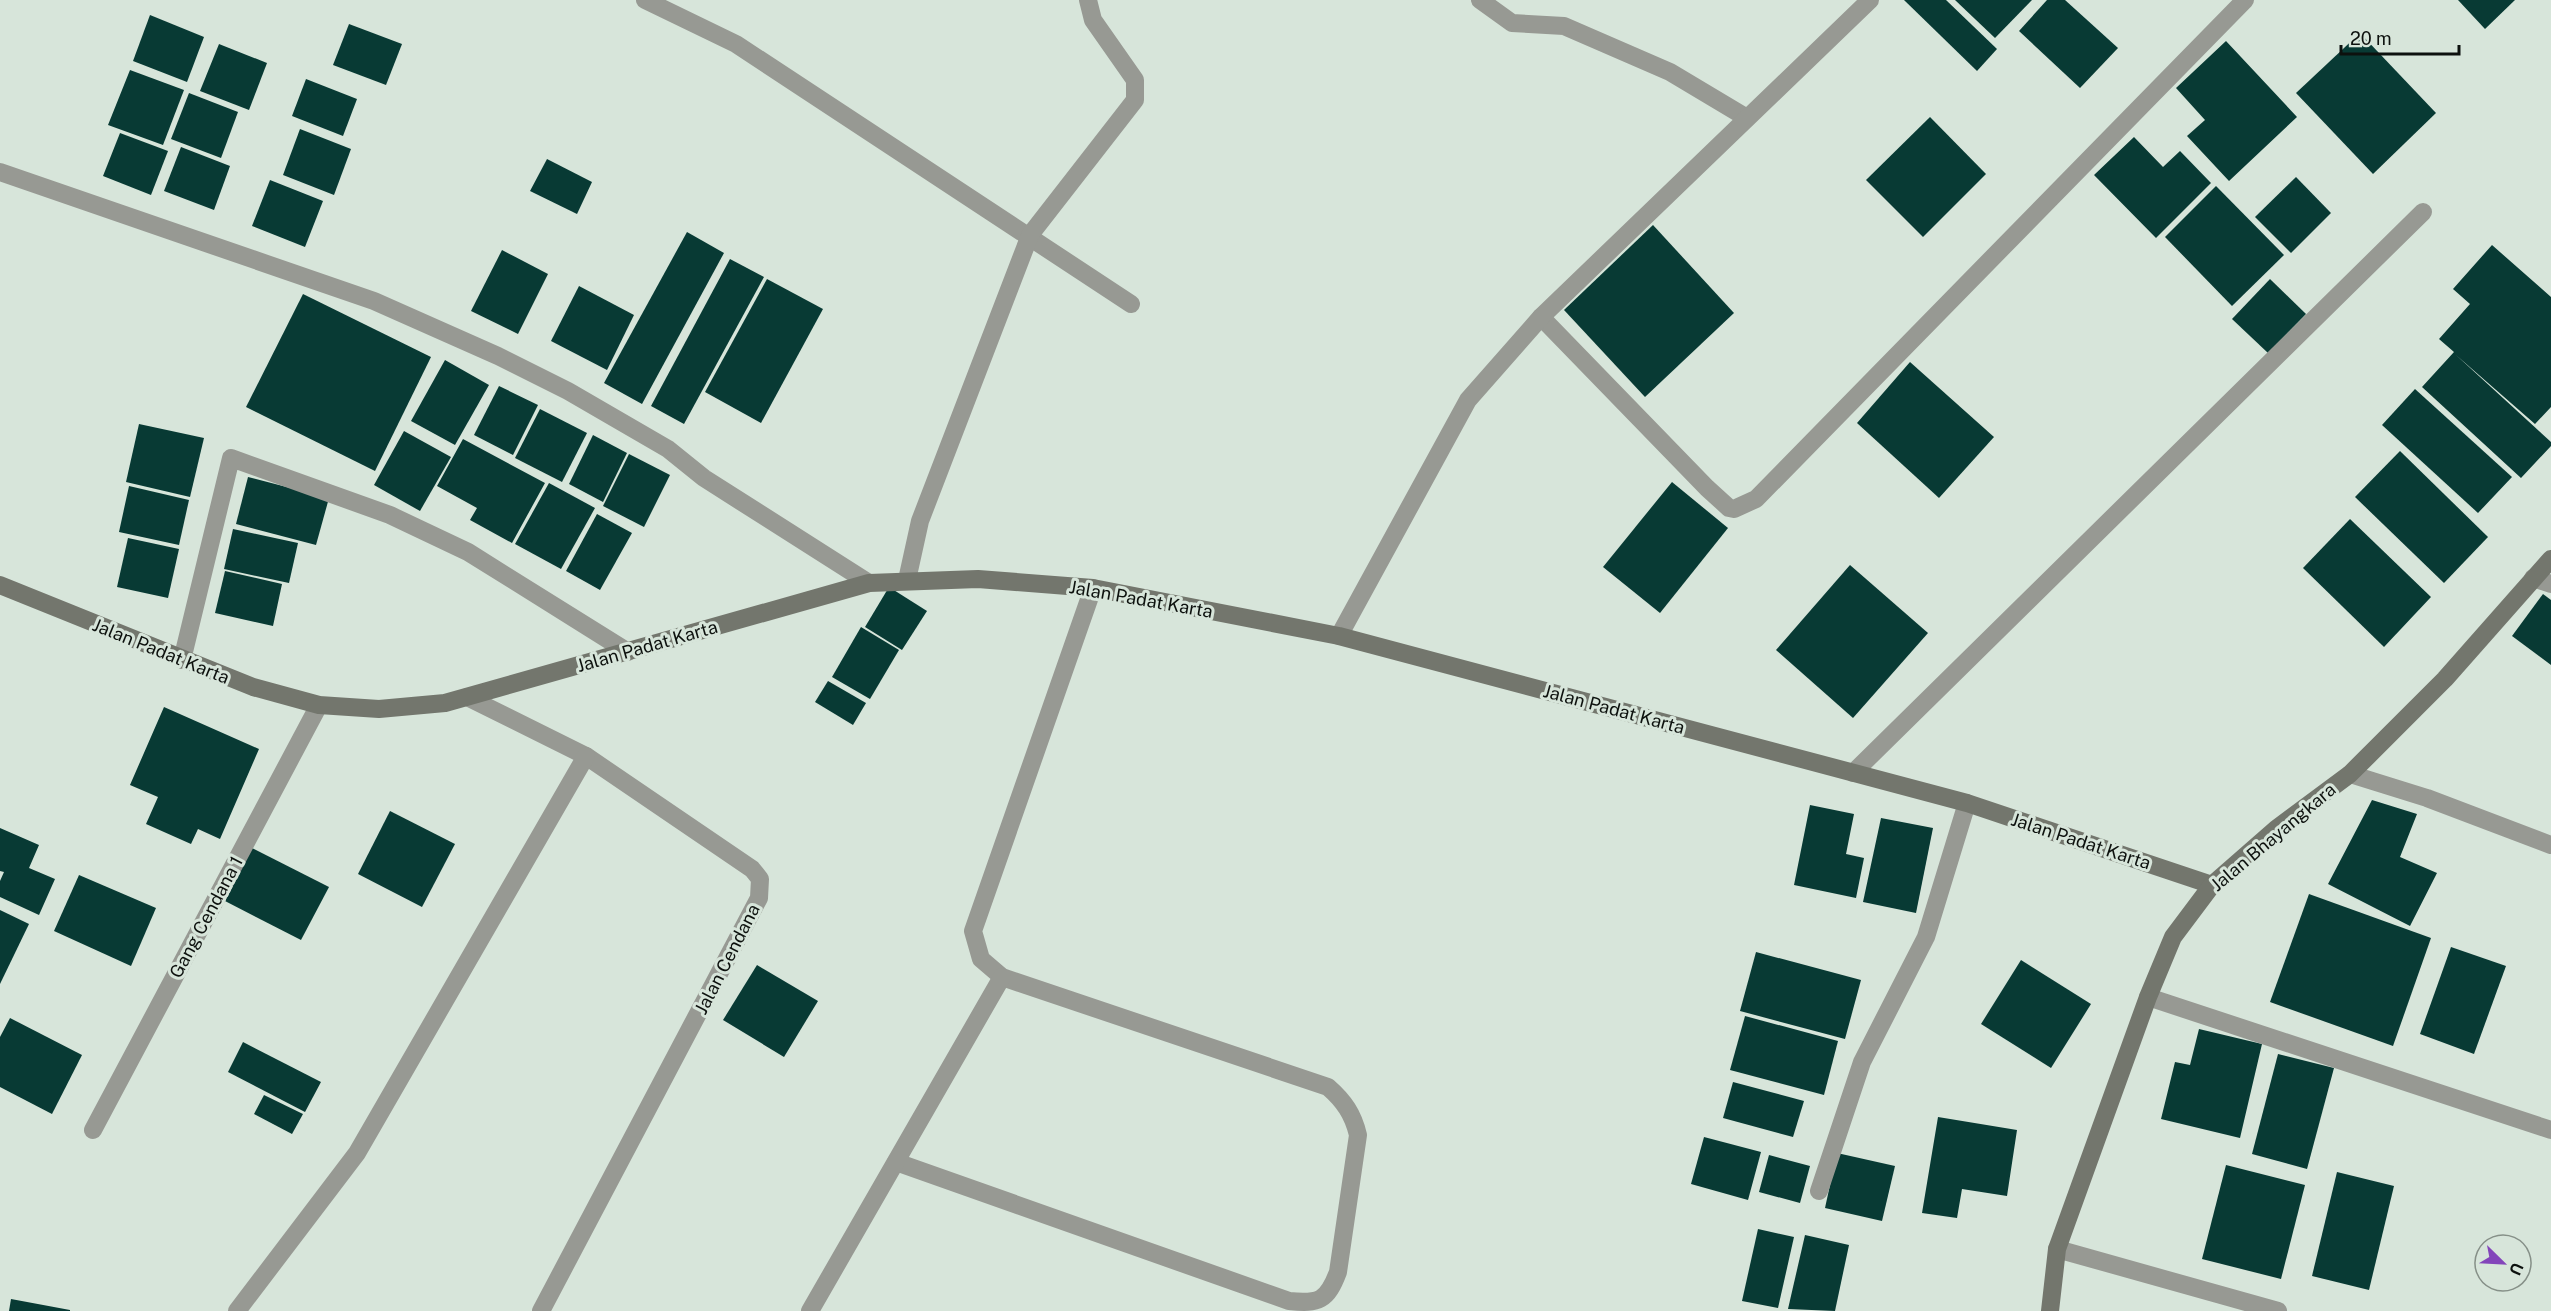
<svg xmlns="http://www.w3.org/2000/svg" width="2551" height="1311" viewBox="0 0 2551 1311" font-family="'Public Sans',sans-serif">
	<rect width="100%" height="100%" fill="#d7e5da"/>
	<g fill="#083a34">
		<polygon points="1904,0 1946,0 1997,49 1977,71"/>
		<polygon points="1955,0 2032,0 1995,38"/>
		<polygon points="2047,0 2065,0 2118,48 2080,88 2019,31"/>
		<polygon points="2458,0 2515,0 2485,29"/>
		<polygon points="150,15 204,37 187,82 133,61"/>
		<polygon points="349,24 402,44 386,85 333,65"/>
		<polygon points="2360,33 2436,113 2373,174 2296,93"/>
		<polygon points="2226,41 2297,117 2229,181 2187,136 2205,120 2176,88"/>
		<polygon points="219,44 267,63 249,110 200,91"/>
		<polygon points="130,70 184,90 163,145 108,125"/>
		<polygon points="306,79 357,99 343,136 292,116"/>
		<polygon points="189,93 238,112 221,158 171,139"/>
		<polygon points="1930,117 1986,174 1923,237 1866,180"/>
		<polygon points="300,129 351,149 334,195 283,175"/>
		<polygon points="120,133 168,151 151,195 103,176"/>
		<polygon points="2134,137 2163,167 2180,151 2211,183 2156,238 2094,175"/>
		<polygon points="181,147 230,166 214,210 164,191"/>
		<polygon points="547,159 592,182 577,214 530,191"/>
		<polygon points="2296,177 2331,213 2291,253 2255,217"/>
		<polygon points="270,180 323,201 305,247 252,226"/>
		<polygon points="2216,186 2284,255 2232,306 2165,237"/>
		<polygon points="1653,225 1734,313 1645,397 1564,310"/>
		<polygon points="687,232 724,253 642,404 604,383"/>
		<polygon points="2492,245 2551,297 2551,407 2535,424 2456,355 2551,442 2551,446 2521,478 2422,387 2454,352 2439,339 2470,304 2453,289"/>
		<polygon points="502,250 548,274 518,334 471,311"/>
		<polygon points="730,259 764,277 684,424 651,406"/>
		<polygon points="767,279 823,309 761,423 705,392"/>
		<polygon points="2270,279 2306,314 2268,353 2232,319"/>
		<polygon points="579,286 634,315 607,370 551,341"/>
		<polygon points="303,294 431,357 375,471 246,407"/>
		<polygon points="445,360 489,385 455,445 411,421"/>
		<polygon points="1910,362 1994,437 1939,498 1857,423"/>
		<polygon points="499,386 538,405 513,455 474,435"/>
		<polygon points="2415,389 2512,477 2478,513 2382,425"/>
		<polygon points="540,409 587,433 562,482 515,458"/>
		<polygon points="139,424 204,438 190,497 126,482"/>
		<polygon points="404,431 451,457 420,511 374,485"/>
		<polygon points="593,435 627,453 603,502 569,484"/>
		<polygon points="463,439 545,483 512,543 470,520 477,508 437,486"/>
		<polygon points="2400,451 2488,537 2444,583 2355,497"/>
		<polygon points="629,454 670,475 644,527 603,506"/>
		<polygon points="248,477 329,498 316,545 236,524"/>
		<polygon points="1672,482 1728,528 1660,613 1603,567"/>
		<polygon points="549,483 595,508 561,569 515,544"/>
		<polygon points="129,486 189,500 179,545 119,532"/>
		<polygon points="597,514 632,533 600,590 566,571"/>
		<polygon points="2350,519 2431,597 2384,647 2303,568"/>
		<polygon points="233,529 298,543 289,583 224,569"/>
		<polygon points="128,538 179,549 168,598 117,587"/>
		<polygon points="1850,565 1928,633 1853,718 1776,650"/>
		<polygon points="225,571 282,584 273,626 215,613"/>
		<polygon points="889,587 927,611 902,650 865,627"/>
		<polygon points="2543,594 2551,600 2551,665 2512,636"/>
		<polygon points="861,627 899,650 870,699 832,677"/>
		<polygon points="828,681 866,703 853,725 815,702"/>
		<polygon points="164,707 259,749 220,839 198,829 191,844 146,824 158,797 130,785"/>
		<polygon points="2372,800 2417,814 2400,857 2437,873 2410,926 2328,884"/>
		<polygon points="1810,805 1854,814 1846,854 1864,858 1856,898 1794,885"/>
		<polygon points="390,811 455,844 422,907 358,874"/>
		<polygon points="1881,818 1933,828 1916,913 1863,902"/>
		<polygon points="0,828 39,845 29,868 55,879 39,915 0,897 0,881 4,872 0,871"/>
		<polygon points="252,848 329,887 301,940 225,901"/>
		<polygon points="79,875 156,908 131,966 54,931"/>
		<polygon points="2309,894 2431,938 2393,1046 2270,1002"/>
		<polygon points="0,910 29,924 0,984"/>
		<polygon points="2451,947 2506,966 2474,1054 2420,1034"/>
		<polygon points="1756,952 1861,980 1845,1039 1740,1011"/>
		<polygon points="2021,960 2091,1004 2051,1068 1981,1024"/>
		<polygon points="757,965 818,1001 784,1057 723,1020"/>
		<polygon points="1745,1016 1838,1041 1824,1095 1730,1070"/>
		<polygon points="10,1018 82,1055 52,1114 0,1087 0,1037"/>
		<polygon points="2199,1029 2262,1044 2240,1138 2161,1119 2175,1062 2190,1065"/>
		<polygon points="243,1042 321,1082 305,1112 228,1072"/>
		<polygon points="2278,1054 2334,1068 2307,1169 2252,1154"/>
		<polygon points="1733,1082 1804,1101 1793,1137 1723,1118"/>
		<polygon points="264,1095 303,1114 292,1134 254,1114"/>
		<polygon points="1938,1117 2017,1130 2007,1196 1962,1189 1957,1218 1922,1213"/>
		<polygon points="1704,1137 1761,1152 1748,1200 1691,1184"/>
		<polygon points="1837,1153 1895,1166 1882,1221 1825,1208"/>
		<polygon points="1769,1155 1810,1166 1800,1203 1759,1192"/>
		<polygon points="2226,1165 2305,1185 2281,1279 2202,1259"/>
		<polygon points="2337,1172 2394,1186 2369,1290 2312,1276"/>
		<polygon points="1758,1229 1794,1237 1778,1308 1742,1301"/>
		<polygon points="1805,1235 1849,1245 1835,1311 1788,1309"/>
		<polygon points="11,1299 70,1310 70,1311 9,1311"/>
	</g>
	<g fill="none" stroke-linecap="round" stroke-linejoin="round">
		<g stroke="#979993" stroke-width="18">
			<polyline points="645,0 736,44 1131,304"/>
			<polyline points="1480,0 1512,23 1564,26 1670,72 1747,118"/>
			<polyline points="0,172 374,301 498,356 568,391 668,449 704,478 869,583"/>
			<polyline points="1541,317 1707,488 1729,508 1734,509 1756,499 2245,0"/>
			<polyline points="2533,578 2551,584"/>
			<polyline points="907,580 920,521 1030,235 1135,100 1135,80 1093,20 1088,0"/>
			<polyline points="1339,636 1468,400 1541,317 1870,0"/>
			<polyline points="182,660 231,458 390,515 468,552 628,652"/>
			<polyline points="467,697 586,756 752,869 760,879 759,898 541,1311"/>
			<polyline points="1853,773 2423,212"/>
			<polyline points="2350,774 2427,798 2551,845"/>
			<polyline points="2148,997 2551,1130"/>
			<polyline points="93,1130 319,705"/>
			<path d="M896 1162 1289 1301C1319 1304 1327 1301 1338 1272L1358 1135C1353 1114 1344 1101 1328 1087L1002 977 981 959 973 931 1093 588"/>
			<polyline points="1819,1191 1862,1062 1926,937 1967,803"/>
			<polyline points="2057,1249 2278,1311"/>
			<polyline points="237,1311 357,1153 586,756"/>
			<polyline points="810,1311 1002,977"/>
		</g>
		<g stroke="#73766d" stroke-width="18">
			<polyline points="0,585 253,687 319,705 379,709 445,703 869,583 978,579 1093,588 1339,636 1967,803 2212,885"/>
			<polyline points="2050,1311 2057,1249 2148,997 2173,937 2212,885 2276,829 2350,774 2445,679 2551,559"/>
		</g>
	</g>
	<g text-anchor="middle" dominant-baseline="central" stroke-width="6" stroke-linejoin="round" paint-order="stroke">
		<g font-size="18" fill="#0d110e" stroke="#d7e5da">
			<text transform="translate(1141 599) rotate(10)">Jalan Padat Karta</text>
			<text transform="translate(647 646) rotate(-16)">Jalan Padat Karta</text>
			<text transform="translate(161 651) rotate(22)">Jalan Padat Karta</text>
			<text transform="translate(1614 709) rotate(15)">Jalan Padat Karta</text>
			<text transform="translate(2273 837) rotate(-40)">Jalan Bhayangkara</text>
			<text transform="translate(2081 841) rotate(18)">Jalan Padat Karta</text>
			<text transform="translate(206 917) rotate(-62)">Gang Cendana 1</text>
			<text transform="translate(727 959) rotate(-63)">Jalan Cendana</text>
		</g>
	</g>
	<g transform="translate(2503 1263) rotate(114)"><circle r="28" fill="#d7e5da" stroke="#869088" stroke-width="1.5"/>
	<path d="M0-4.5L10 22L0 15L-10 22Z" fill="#8345ba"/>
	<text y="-9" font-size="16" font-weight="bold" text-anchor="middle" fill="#0d110e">U</text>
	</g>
	<path d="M2341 45v9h118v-9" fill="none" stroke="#0d110e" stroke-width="3"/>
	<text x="2350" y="45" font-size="18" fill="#0d110e" stroke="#d7e5da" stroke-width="4.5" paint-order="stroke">20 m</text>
</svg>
